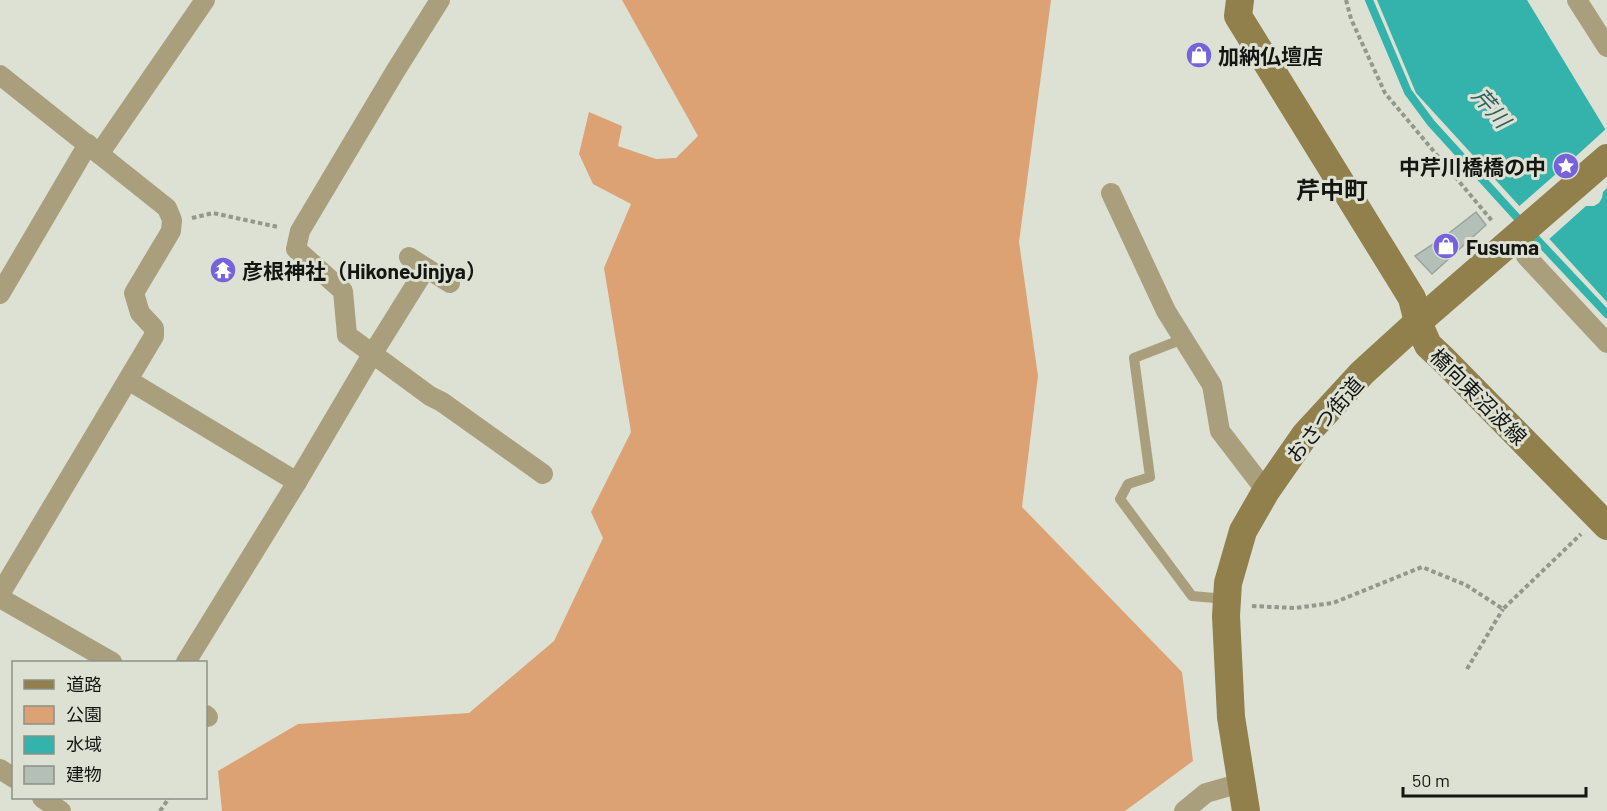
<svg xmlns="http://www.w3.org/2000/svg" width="1607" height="811" viewBox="0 0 1607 811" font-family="Barlow,'Noto Sans JP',sans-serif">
	<rect width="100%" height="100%" fill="#dce1d4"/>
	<polygon fill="#dda274" points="622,0 1051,0 1019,242 1038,376 1022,507 1182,672 1193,761 1125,811 222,811 218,771 298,724 469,713 554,641 603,538 591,512 631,432 604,268 631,204 593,184 579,154 589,112 622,126 618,146 656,159 676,158 698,136"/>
	<polygon fill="#33b3ab" points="1377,0 1527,0 1607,132 1607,302 1416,93"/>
	<polygon fill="#dce1d4" points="1607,128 1607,188 1603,192 1602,198 1599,203 1594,206 1586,206 1547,241 1517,208 1557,173 1557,167 1560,160 1567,157 1574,158"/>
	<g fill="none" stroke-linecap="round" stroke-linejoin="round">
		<g stroke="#33b3ab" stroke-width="8">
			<polyline points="1369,0 1408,92 1431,123 1522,223"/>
			<polyline points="1530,232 1607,314"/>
		</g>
	</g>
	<polygon fill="#b3bfb7" stroke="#98a49c" stroke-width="1.5" points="1476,212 1486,225 1432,274 1415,256 1444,237"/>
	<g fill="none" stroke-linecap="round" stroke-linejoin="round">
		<g stroke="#93978d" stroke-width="4" stroke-dasharray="4.5 3" stroke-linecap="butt">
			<polyline points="1346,0 1351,19 1385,93 1493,222"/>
			<polyline points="192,218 213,213 278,227"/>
			<polyline points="1252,606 1295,608 1333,603 1422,567 1466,585 1503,609 1581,534"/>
			<polyline points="1467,669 1503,609"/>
			<polyline points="160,811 169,798"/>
		</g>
		<polyline stroke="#aa9f7d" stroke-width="10" points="1183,339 1134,358 1150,477 1128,484 1120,499 1192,596 1226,599"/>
		<g stroke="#aa9f7d" stroke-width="20">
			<polyline points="440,0 396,70 300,231 296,249 343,291 347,335 430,396 442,402 543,474"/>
			<polyline points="1577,0 1607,47"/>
			<polyline points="0,75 167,208 172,220 171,231 134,293 140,313 154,328 154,336 0,594"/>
			<polyline points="99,154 205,0"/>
			<polyline points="1111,193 1166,311 1212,385 1220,431 1266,491"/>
			<polyline points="1526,256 1607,343"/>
			<polyline points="409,257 450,283"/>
			<polyline points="0,294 88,144"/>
			<polyline points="128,380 297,482"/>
			<polyline points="0,598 112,662"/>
			<polyline points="186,662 297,482 373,353 426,268"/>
			<polyline points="206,715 208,717"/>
			<polyline points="0,769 14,778"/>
			<polyline points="42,798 61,811"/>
			<polyline points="1184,811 1206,793 1241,783"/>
		</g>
		<g stroke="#917f4c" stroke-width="28">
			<polyline points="1240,0 1238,16 1412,298 1418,322 1428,345 1443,359 1607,526"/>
			<polyline points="1246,811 1231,717 1226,616 1228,583 1243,531 1266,491 1305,435 1362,373 1418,322 1607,158"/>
		</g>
	</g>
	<defs>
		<symbol id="shop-disc" viewBox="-11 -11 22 22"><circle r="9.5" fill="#7562dc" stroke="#dce1d4"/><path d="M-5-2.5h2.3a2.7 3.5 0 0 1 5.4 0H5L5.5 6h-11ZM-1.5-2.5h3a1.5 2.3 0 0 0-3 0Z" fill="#fff"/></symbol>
		<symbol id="sight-disc" viewBox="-11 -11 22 22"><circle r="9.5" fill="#7562dc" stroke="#dce1d4"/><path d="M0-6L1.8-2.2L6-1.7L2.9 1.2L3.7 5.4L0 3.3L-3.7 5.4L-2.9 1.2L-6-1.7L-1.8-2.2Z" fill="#fff"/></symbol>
		<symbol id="temple-disc" viewBox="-11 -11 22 22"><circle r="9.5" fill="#7562dc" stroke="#dce1d4"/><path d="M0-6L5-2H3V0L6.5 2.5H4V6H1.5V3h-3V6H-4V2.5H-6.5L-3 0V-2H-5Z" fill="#fff"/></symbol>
	</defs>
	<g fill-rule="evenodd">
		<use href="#shop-disc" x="1184" y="40" width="30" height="30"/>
		<use href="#sight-disc" x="1551" y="151" width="30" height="30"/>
		<use href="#shop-disc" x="1431" y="231" width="30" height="30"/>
		<use href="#temple-disc" x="208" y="255" width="30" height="30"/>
	</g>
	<g text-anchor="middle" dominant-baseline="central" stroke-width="6" stroke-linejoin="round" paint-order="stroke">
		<g font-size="21" font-weight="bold" fill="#151612" stroke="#dce1d4" text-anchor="start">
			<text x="1218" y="55">加納仏壇店</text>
			<text x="1546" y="166" text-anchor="end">中芹川橋橋の中</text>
			<text x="1466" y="246">Fusuma</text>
			<text x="242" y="270">彦根神社（HikoneJinjya）</text>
		</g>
		<g font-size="21" fill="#151612" stroke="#dce1d4">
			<text transform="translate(1479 396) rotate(45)">橋向東沼波線</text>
			<text transform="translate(1324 419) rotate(-49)">おさつ街道</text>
		</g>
		<g font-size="22" font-style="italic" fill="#2d605c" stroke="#dce1d4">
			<text transform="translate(1492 107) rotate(49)">芹川</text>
		</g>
		<g font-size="24" font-weight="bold" fill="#151612" stroke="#dce1d4">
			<text x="1332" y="189">芹中町</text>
		</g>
	</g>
	<rect x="12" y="661" width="195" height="138" fill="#dce1d4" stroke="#8c9086" stroke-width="1.5"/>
	<rect x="24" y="680" width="30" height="9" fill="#917f4c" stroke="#8c9086" stroke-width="1.5"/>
	<text x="66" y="691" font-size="18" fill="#151612">道路</text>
	<rect x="24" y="706" width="30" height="18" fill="#dda274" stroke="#8c9086" stroke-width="1.5"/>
	<text x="66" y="721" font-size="18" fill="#151612">公園</text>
	<rect x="24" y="736" width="30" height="18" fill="#33b3ab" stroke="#8c9086" stroke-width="1.5"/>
	<text x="66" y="751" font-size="18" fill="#151612">水域</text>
	<rect x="24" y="766" width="30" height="18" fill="#b3bfb7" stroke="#8c9086" stroke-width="1.5"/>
	<text x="66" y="781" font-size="18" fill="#151612">建物</text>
	<path d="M1403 787v9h183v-9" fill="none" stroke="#151612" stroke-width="3"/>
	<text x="1412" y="787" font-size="18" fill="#151612" stroke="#dce1d4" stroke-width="4.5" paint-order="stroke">50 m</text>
</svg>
